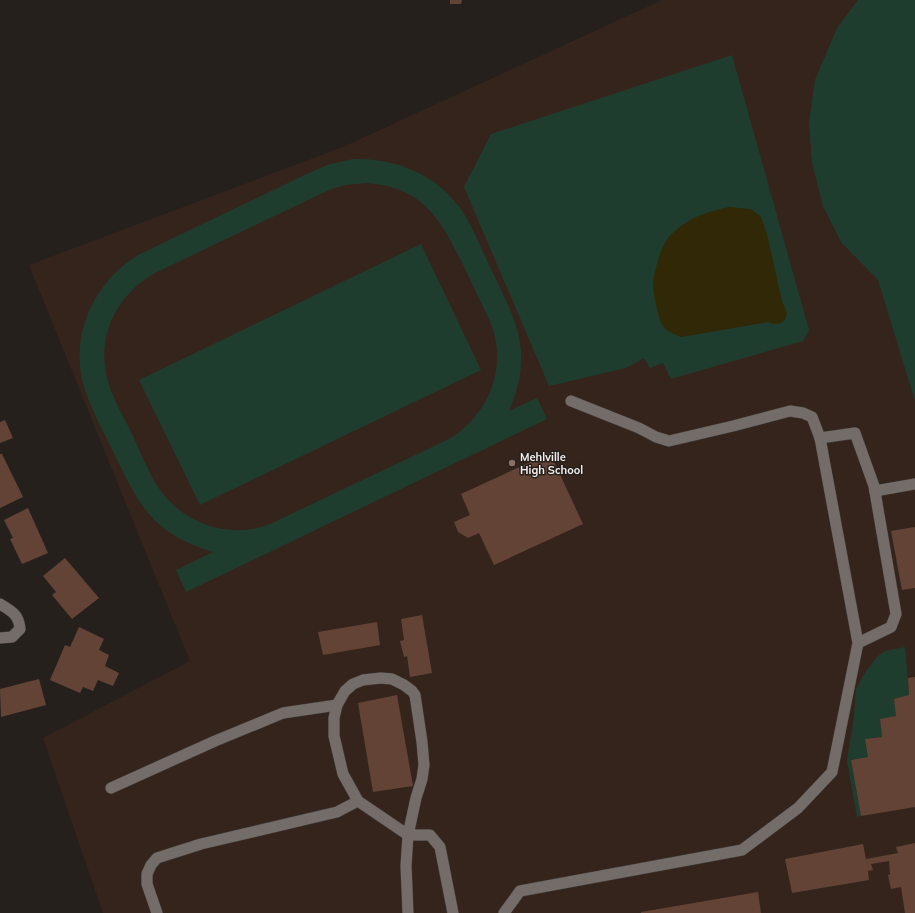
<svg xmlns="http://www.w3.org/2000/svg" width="915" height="913" viewBox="0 0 915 913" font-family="Mulish,sans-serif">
	<rect width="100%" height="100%" fill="#26201d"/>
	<polygon fill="#35241c" points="662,0 915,0 915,913 103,913 43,738 190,661 29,265 343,147"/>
	<g fill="#1f3d2e" fill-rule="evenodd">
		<polygon points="858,0 915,0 915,401 878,280 841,242 823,206 812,163 809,122 815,80 837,28"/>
		<polygon points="732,55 809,330 803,341 671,379 663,363 650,368 644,358 626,368 549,386 464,187 491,134"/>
		<path d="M353 159C397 158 438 175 463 212 474 230 482 250 491 269 517 323 534 352 509 411L537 398 547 419 186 592 176 570 213 552C148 532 138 502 110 445 100 425 89 405 83 383 70 334 95 281 138 255L313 171 330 164ZM366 183C429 187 444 227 469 277 476 294 486 310 492 327 507 370 488 414 451 438L270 524C229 540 183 524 158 487 148 472 141 453 133 436 124 417 112 398 107 378 96 334 119 292 157 272L331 189 346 185Z"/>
		<polygon points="421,244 481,370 200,505 139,380"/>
		<polygon points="905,647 909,695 896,716 880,719 882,737 865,739 868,757 851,760 861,816 857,817 847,761 854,717 856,689 866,671 878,656 885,651"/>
	</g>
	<path fill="#302807" d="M729 207 751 209 761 217 767 234 782 301C783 304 785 307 786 310 789 323 777 327 768 322L681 337C673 334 665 331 661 323 659 318 653 293 653 287 653 275 660 248 668 238 685 219 705 212 729 207Z"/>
	<g fill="#634335">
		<polygon points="450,0 462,0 461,4 450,4"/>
		<polygon points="5,420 13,438 0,443 0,422"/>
		<polygon points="550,453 583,524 494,565 479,533 468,538 458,532 454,522 470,515 461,494"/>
		<polygon points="0,454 2,454 23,497 0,508"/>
		<polygon points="28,508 48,553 22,564 10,539 13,538 4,520"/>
		<polygon points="915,527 915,588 902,590 891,531"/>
		<polygon points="65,558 99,598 72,619 52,595 56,592 43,576"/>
		<polygon points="422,615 432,673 410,677 407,656 404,657 400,641 404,640 401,619"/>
		<polygon points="377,622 380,645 323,655 318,632"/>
		<polygon points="79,627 104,639 99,650 109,655 105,666 119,673 113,686 98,680 93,691 83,687 80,693 50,680 65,645 70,647"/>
		<polygon points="915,677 915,807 861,816 851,760 868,757 865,739 882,737 880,719 896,716 894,699 909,695 908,678"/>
		<polygon points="39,679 46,705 1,717 0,689"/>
		<polygon points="397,695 413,786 373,792 358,703"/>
		<polygon points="915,843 915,913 905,913 901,887 891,889 888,875 890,874 889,861 871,864 873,870 868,871 869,880 792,893 785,859 863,844 866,859 898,853 896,847"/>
		<polygon points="758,892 761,913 641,913 641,912"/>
	</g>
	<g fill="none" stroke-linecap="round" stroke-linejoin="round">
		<defs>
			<g id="service">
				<polyline points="571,401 639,428 656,437 669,441 733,426 790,411 803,413 812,417 820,438"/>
				<polyline points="875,491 915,484"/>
				<polyline points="111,788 215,741 283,713 337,705"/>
				<polyline points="157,913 147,884 147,874 151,865 157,858 201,844 337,812 358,801"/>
				<polyline points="408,913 406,866 408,835 416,798 422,779 424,765 422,742 415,695 412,691 404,685 392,679 381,678 363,680 353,684 345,691 337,705 334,718 334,736 343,774 358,801 408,835 430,835 440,847 453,913"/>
				<polyline points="504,913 520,891 742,850 798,808 832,772 858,643 820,438 855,433 874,486 896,614 891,627 858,643"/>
			</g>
			<path id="minor" d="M0 604C12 611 19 615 20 629L12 637 0 638"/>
		</defs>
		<use href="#service" stroke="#413c3a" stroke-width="12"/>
		<use href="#minor" stroke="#413c3a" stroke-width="12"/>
		<use href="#service" stroke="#736c69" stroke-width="11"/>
		<use href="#minor" stroke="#736c69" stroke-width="11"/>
	</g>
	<circle fill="#8d6e63" stroke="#26201d" stroke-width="1.5" cx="512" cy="463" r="4"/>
	<g text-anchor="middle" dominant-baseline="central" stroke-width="3" stroke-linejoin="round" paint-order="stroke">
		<g font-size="11" font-weight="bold" fill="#f3efed" stroke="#26201d" text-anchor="start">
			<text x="520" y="457">Mehlville<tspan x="520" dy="13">High School</tspan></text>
		</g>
	</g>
</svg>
